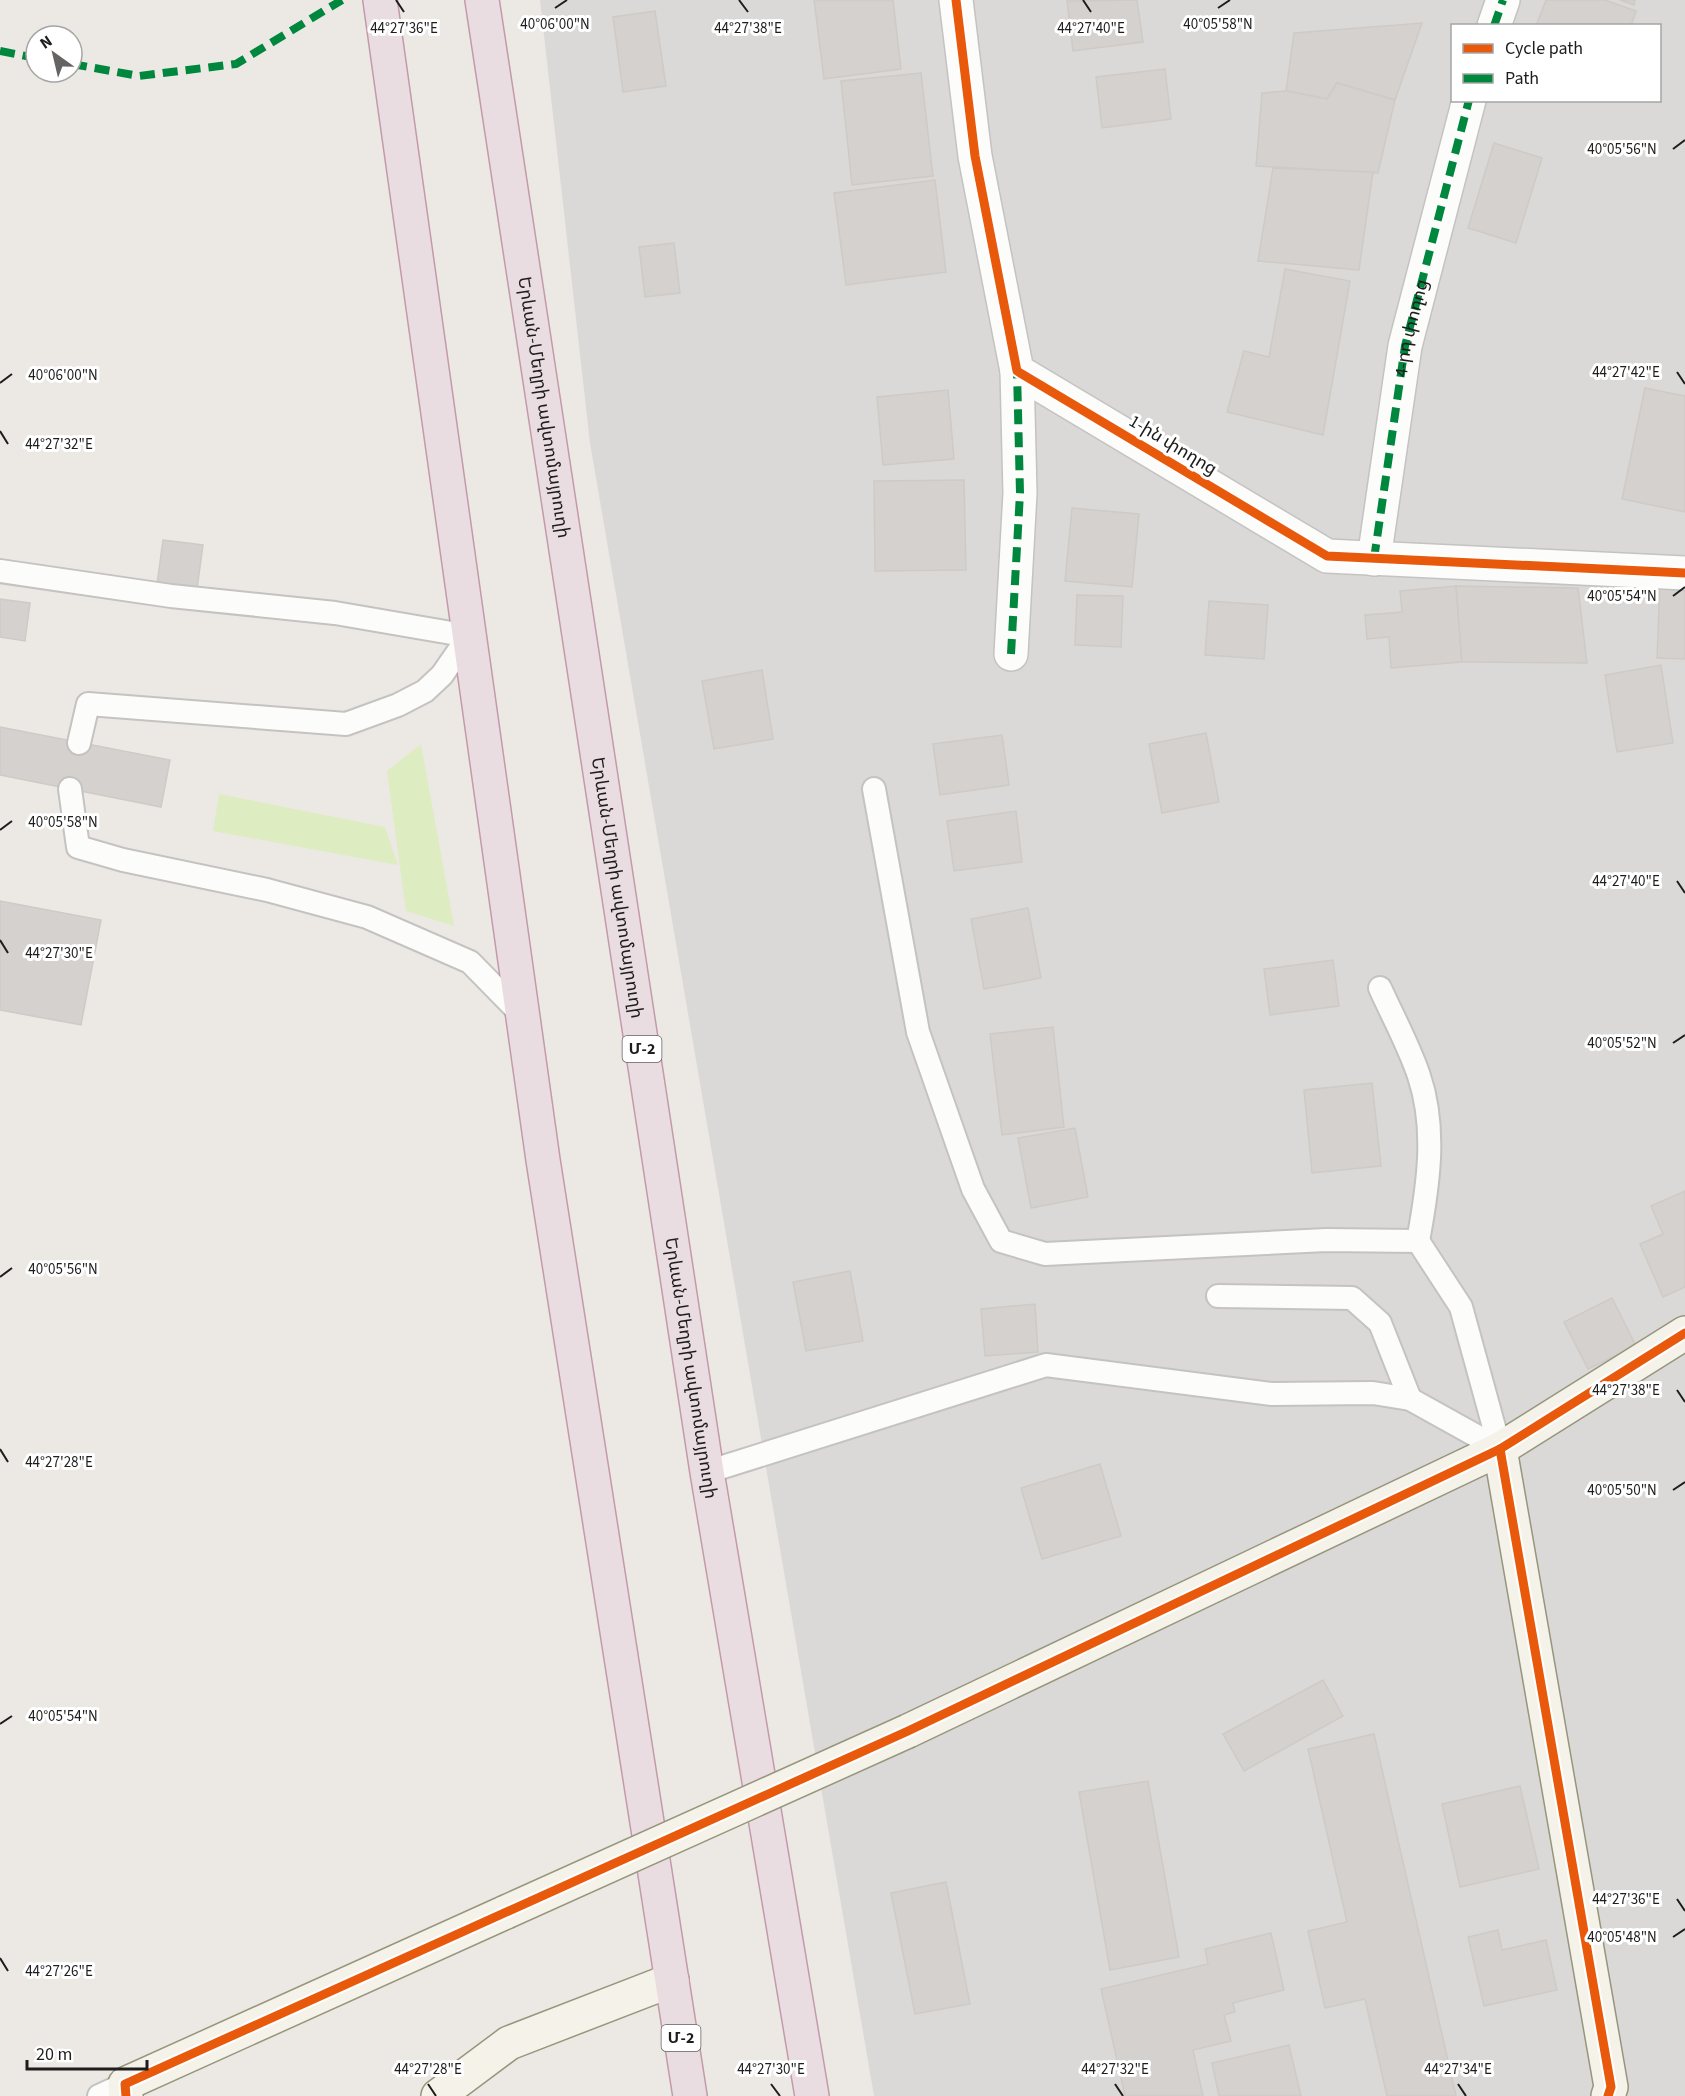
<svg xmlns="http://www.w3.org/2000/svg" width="1685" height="2096" viewBox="0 0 1685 2096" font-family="'Source Sans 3','Noto Sans Armenian',sans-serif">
	<rect width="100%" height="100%" fill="#ece9e5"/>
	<path fill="#dbd9d7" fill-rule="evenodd" d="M540 0H1685V2096H874L590 443ZM1452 26H1660V100H1452Z"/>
	<g fill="#ddecc1">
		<polygon points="421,744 454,926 406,911 387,771"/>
		<polygon points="219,794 385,827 398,865 213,831"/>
	</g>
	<g fill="#d4d1ce" stroke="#cfcac6" stroke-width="1.5">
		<polygon points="814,0 893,0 901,69 824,79"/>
		<polygon points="1137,0 1143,42 1073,51 1067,1"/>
		<polygon points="1546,0 1605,0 1636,11 1631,26 1536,26"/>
		<polygon points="1620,0 1635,0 1634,5"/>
		<polygon points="655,11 666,86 623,92 613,17"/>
		<polygon points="1422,23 1395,100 1337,83 1327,99 1286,91 1294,33"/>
		<polygon points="1165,69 1171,119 1102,128 1096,77"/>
		<polygon points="921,73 933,176 852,185 841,81"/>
		<polygon points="1337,83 1395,100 1378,173 1256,166 1262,93 1286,91 1327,99"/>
		<polygon points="1494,143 1542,158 1516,243 1468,228"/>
		<polygon points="1273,168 1373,172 1359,270 1258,261"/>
		<polygon points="935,180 946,272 846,285 834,193"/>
		<polygon points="674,243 680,293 645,297 639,247"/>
		<polygon points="1285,269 1350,281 1323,435 1227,412 1244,351 1269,357"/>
		<polygon points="1645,388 1685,396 1685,512 1622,499"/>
		<polygon points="948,390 954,459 883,465 877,397"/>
		<polygon points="964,480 966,570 875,571 874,481"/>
		<polygon points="1072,508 1139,514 1132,587 1065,581"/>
		<polygon points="163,540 203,545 197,589 157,584"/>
		<polygon points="1660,581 1685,582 1685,659 1657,658"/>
		<polygon points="1456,586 1462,662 1391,668 1389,637 1367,639 1365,615 1402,612 1400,591"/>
		<polygon points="1456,586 1578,588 1587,663 1462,662"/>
		<polygon points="1077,595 1123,596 1121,647 1075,645"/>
		<polygon points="0,599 30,603 25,641 0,637"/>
		<polygon points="1209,601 1268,605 1264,659 1205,655"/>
		<polygon points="1661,665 1673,743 1617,752 1605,675"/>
		<polygon points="762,670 773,739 714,749 702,681"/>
		<polygon points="0,727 170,760 161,807 0,775"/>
		<polygon points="1206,733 1219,802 1162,813 1149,744"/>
		<polygon points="1002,735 1009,785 940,795 933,744"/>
		<polygon points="1016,811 1022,862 954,871 947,821"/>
		<polygon points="0,901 101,920 81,1025 0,1010"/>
		<polygon points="1028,908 1041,978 984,989 971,919"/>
		<polygon points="1333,960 1339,1006 1270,1015 1264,969"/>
		<polygon points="1053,1027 1064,1127 1002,1135 990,1034"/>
		<polygon points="1372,1083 1381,1166 1312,1173 1304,1090"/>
		<polygon points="1075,1128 1088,1197 1031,1208 1018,1138"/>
		<polygon points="1685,1191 1685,1287 1663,1297 1640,1244 1663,1234 1651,1206"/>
		<polygon points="850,1271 863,1341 806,1351 793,1282"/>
		<polygon points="1612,1298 1636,1346 1588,1369 1564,1322"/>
		<polygon points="1035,1304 1038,1352 985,1356 981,1309"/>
		<polygon points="1100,1464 1121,1536 1042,1559 1021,1488"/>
		<polygon points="1323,1680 1343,1716 1244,1771 1223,1734"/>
		<polygon points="1374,1734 1456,2096 1387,2096 1365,1999 1325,2008 1308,1931 1347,1922 1308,1749"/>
		<polygon points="1148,1781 1179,1957 1110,1970 1079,1792"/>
		<polygon points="1520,1786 1539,1869 1460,1887 1442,1804"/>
		<polygon points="946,1882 970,2004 915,2014 891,1893"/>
		<polygon points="1498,1930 1502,1950 1546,1940 1557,1990 1484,2006 1468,1937"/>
		<polygon points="1271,1933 1284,1990 1233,2003 1235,2012 1224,2015 1231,2041 1193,2050 1203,2096 1125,2096 1101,1989 1208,1964 1205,1949"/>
		<polygon points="1289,2045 1301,2096 1219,2096 1212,2063"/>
	</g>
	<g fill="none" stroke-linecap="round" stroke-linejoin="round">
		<defs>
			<g id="lane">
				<polyline points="0,571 171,596 335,613 469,636 442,675 425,691 398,705 346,724 88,704 79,743"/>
				<polyline points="70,789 78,847 123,860 267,890 367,917 470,962 522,1015"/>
				<polyline points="874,789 918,1032 973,1189 1001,1241 1045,1254 1326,1240 1418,1241 1461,1307 1500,1449"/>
				<path d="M1380 988C1393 1017 1409 1046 1419 1076 1437 1129 1428 1187 1418 1241"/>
				<polyline points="1218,1296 1352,1298 1380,1323 1410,1399"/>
				<polyline points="707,1472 1046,1365 1272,1394 1373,1393 1410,1399 1500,1449"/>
				<polyline points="99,2096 125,2084"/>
			</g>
			<g id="street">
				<polyline points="956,0 975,156 1017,371 1327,556 1685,573"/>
				<polyline points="1494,26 1503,0"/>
				<path id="s1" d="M1374 559 1405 346 1469 100"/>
				<polyline points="1011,654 1020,493 1017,371"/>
			</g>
			<g id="secondary">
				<polyline points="1500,1449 1611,2087 1608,2096"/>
				<polyline points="908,1731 1500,1449 1685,1333"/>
				<polyline points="126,2096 125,2084 506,1912"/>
				<polyline points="438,2096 509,2043 672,1980"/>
			</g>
			<g id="highway">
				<polyline points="380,0 543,1160 690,2096"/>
				<path id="s2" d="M482 0 707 1472 812 2096"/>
			</g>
		</defs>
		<use href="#lane" stroke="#c4c3c1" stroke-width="26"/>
		<use href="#street" stroke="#c4c3c1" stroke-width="36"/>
		<use href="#secondary" stroke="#97957c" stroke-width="36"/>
		<use href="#highway" stroke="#c39aaa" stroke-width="36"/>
		<use href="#lane" stroke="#fcfcfb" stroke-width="22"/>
		<use href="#street" stroke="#fcfcfb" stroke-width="33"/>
		<use href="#secondary" stroke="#f4f2e9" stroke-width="33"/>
		<use href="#highway" stroke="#eadde1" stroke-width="33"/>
		<defs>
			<polyline id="secondary-bridge" points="506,1912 908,1731"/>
		</defs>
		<use href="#secondary-bridge" stroke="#97957c" stroke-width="36" stroke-linecap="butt"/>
		<use href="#secondary-bridge" stroke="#f4f2e9" stroke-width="33"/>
		<g stroke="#00873e" stroke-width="8" stroke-dasharray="15 8" stroke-linecap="butt">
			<polyline points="1494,26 1503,0"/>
			<polyline points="0,51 36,58"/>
			<polyline points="72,64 139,76 236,64 342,0"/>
			<polyline points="1374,559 1405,346 1469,100"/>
			<polyline points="1011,654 1020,493 1017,371"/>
		</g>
		<defs>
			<g id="cycleway">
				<polyline points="956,0 975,156 1017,371 1327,556 1685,573"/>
				<polyline points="1500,1449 1611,2087 1608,2096"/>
				<polyline points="126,2096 125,2084 908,1731 1500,1449 1685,1333"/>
			</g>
		</defs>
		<use href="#cycleway" stroke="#fff" stroke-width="13"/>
		<use href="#cycleway" stroke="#e8590c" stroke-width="9"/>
	</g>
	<path fill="none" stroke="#1d1d1d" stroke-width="2" d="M396 0 404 12M739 0 748 12M1083 0 1091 12M555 8 567 0M1218 8 1230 0M1673 149 1685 140M1677 372 1685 384M0 383 12 374M0 431 8 444M1673 596 1685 587M0 830 12 821M1677 881 1685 893M0 940 8 953M1673 1043 1685 1035M0 1277 12 1268M1677 1390 1685 1402M0 1449 8 1462M1673 1490 1685 1482M0 1724 12 1716M1677 1899 1685 1911M1673 1937 1685 1929M0 1958 8 1971M428 2084 436 2096M771 2084 780 2096M1115 2084 1123 2096M1458 2084 1466 2096"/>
	<g text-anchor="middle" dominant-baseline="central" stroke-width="6" stroke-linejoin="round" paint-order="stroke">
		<g fill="#fff" stroke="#616161" stroke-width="1.5">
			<rect x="622.5" y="1036" width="39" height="26" rx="4.5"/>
			<rect x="661.5" y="2025" width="39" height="26" rx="4.5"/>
		</g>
		<g font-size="16" font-weight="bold" fill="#1d1d1d">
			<text x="642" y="1049">Մ-2</text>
			<text x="681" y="2038">Մ-2</text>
		</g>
		<g font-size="18" fill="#1d1d1d" stroke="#fff">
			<text stroke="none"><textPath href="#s1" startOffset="234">4-րդ փողոց</textPath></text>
			<text stroke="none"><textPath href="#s2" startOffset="412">Երևան-Մեղրի ավտոմայրուղի</textPath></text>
			<text transform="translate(1173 445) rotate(31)">1-ին փողոց</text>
			<text stroke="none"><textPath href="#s2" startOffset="898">Երևան-Մեղրի ավտոմայրուղի</textPath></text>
			<text stroke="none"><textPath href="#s2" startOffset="1384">Երևան-Մեղրի ավտոմայրուղի</textPath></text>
		</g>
	</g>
	<g font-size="15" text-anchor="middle" fill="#1d1d1d" stroke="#fff" stroke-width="6" stroke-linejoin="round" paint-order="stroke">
		<text x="555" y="29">40°06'00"N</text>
		<text x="1218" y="29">40°05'58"N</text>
		<text x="404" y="33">44°27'36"E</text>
		<text x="748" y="33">44°27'38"E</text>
		<text x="1091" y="33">44°27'40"E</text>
		<text x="1622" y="154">40°05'56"N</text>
		<text x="1626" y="377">44°27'42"E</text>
		<text x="63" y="380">40°06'00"N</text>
		<text x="59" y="449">44°27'32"E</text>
		<text x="1622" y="601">40°05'54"N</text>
		<text x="63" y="827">40°05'58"N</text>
		<text x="1626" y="886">44°27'40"E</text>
		<text x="59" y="958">44°27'30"E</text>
		<text x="1622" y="1048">40°05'52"N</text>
		<text x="63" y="1274">40°05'56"N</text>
		<text x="1626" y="1395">44°27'38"E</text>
		<text x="59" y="1467">44°27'28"E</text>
		<text x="1622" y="1495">40°05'50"N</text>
		<text x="63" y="1721">40°05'54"N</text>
		<text x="1626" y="1904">44°27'36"E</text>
		<text x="1622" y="1942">40°05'48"N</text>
		<text x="59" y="1976">44°27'26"E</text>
		<text x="428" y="2074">44°27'28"E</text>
		<text x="771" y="2074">44°27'30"E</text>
		<text x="1115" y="2074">44°27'32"E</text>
		<text x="1458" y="2074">44°27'34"E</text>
	</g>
	<rect x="1451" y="24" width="210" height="78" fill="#ffffff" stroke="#a5a5a5" stroke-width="1.5"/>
	<rect x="1463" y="44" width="30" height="9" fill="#e8590c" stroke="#a5a5a5" stroke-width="1.5"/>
	<text x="1505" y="54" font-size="18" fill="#1d1d1d">Cycle path</text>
	<rect x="1463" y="74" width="30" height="9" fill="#00873e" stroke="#a5a5a5" stroke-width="1.5"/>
	<text x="1505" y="84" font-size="18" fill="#1d1d1d">Path</text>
	<g transform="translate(54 54) rotate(326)"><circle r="28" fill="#ffffff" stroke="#a5a5a5" stroke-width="1.5"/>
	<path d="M0-4.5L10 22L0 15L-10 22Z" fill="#656463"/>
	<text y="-9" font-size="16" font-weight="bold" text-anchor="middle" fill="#1d1d1d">N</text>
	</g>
	<path d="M27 2060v9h120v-9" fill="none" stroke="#1d1d1d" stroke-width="3"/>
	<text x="36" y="2060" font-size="18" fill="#1d1d1d" stroke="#ffffff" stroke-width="4.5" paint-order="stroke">20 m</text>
</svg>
